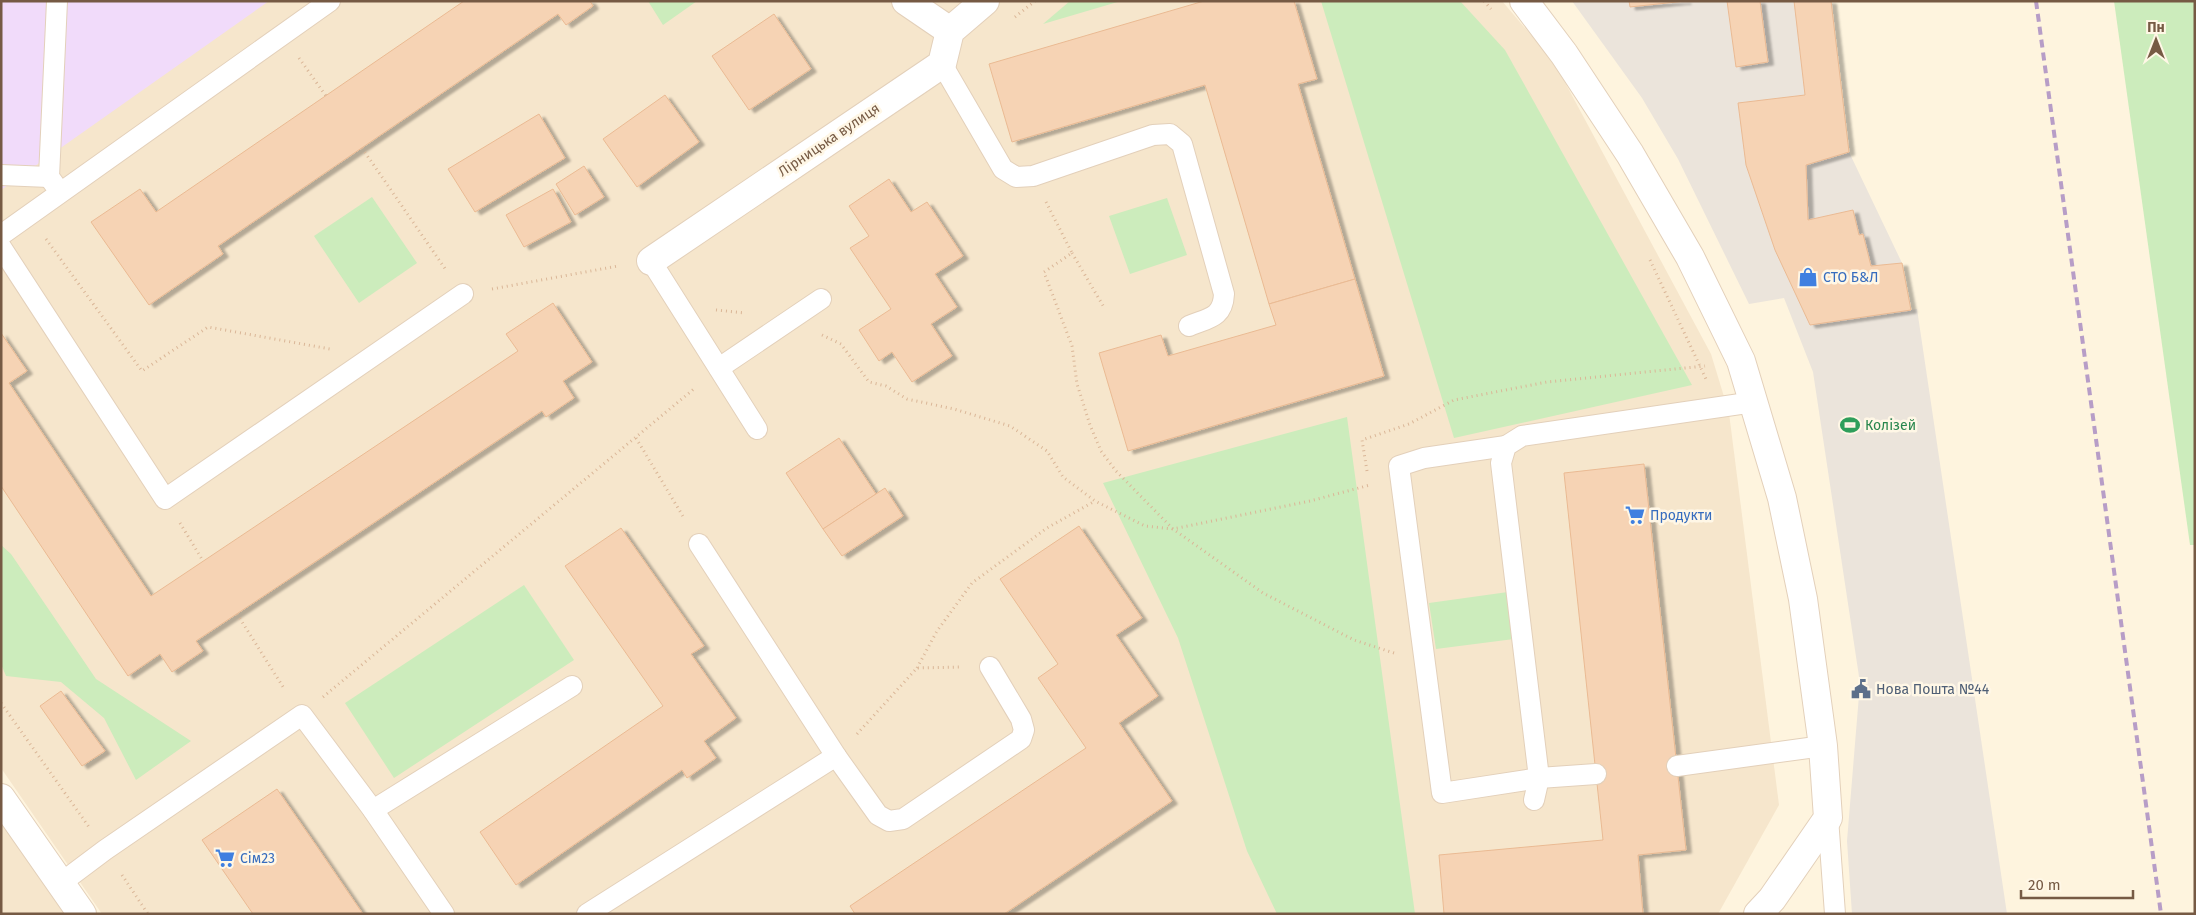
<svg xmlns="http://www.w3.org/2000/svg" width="2196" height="915" viewBox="0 0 2196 915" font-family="'Fira Sans',sans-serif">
	<defs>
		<filter id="shadow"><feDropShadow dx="5.5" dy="3" stdDeviation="1" flood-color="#0004"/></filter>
	</defs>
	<rect width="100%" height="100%" fill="#fef4de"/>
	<g fill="#f6e6cc">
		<polygon points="1,1 1502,1 1554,62 1711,354 1729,413 1779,805 1718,914 102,914 1,768"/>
		<polygon points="1,821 65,914 1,914"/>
	</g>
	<polygon fill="#ebe4db" points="1572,1 1831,1 1849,152 1902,263 1911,310 1917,309 2007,914 1852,914 1847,841 1860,683 1813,372 1784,298 1749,304 1678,159 1642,98"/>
	<polygon fill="#f1dbfa" points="1,1 269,1 1,190"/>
	<g fill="#ccecbc">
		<polygon points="648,1 697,1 663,25"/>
		<polygon points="1070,1 1121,1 1043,24"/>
		<polygon points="1321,1 1460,1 1505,50 1692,385 1454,438"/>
		<polygon points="2114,1 2195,1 2195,545 2190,545"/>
		<polygon points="372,197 417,263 359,303 314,236"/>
		<polygon points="1167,198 1187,255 1130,274 1109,216"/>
		<polygon points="1347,417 1415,914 1277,914 1247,851 1178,638 1103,483"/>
		<polygon points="1,545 11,554 96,679 191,741 136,780 104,718 61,682 6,676 1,664"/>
		<polygon points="524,585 574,660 394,778 345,703"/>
		<polygon points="1508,592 1514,639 1436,649 1429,603"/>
	</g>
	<g fill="#f6d3b4" stroke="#eaba93" filter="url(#shadow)">
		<polygon points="464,1 590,1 593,6 566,25 558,14 218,246 223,254 149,305 91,222 140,189 156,212"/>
		<polygon points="1204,1 1294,1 1317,79 1298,84 1355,279 1269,304 1205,85 1012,142 989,64"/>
		<polygon points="1629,1 1686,1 1630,7"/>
		<polygon points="1727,1 1760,1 1768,62 1736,67"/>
		<polygon points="1794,1 1831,1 1849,152 1806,165 1808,220 1853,210 1859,235 1863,234 1871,266 1902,263 1911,310 1810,325 1775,250 1746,165 1738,103 1805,95"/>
		<polygon points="774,14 811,69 749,110 712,56"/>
		<polygon points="665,95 699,142 637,187 603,139"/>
		<polygon points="539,114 565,158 475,212 448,169"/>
		<polygon points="584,166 604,197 575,215 556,184"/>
		<polygon points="889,179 911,212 927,202 963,256 935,274 957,307 931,324 952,356 912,382 892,352 879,361 859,330 891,309 850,248 869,236 849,206"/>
		<polygon points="553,189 571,222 524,247 506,215"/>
		<polygon points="1355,279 1384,376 1128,451 1099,353 1161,335 1168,356 1276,325 1269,304"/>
		<polygon points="553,303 592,362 563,381 574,398 546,417 542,411 196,641 203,651 172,672 160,654 128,676 1,486 1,333 27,371 9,383 151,596 518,351 506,334"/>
		<polygon points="839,438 876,494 823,529 786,473"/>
		<polygon points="1644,464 1686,850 1638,855 1643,914 1444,914 1439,855 1603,840 1564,473"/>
		<polygon points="885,488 903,516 842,556 823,529"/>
		<polygon points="1079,526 1142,618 1116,635 1158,696 1119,723 1172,801 1004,914 855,914 850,906 1086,748 1038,678 1058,664 1000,579"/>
		<polygon points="621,528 704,646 691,654 736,718 704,741 716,758 687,778 682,770 516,885 480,832 663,706 565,566"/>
		<polygon points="61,691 105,751 82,766 40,706"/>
		<polygon points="277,789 318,848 363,914 253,914 202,840"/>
	</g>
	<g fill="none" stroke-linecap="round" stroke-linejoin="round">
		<defs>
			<g id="service">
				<polyline points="57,1 49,177 60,192"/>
				<path d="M942 64 1003 169 1016 177 1033 176 1153 135 1170 134 1182 144 1224 294C1223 318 1208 318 1189 326"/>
				<polyline points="1,175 49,177"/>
				<polyline points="1,235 330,1"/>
				<polyline points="1,247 165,499 463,294"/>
				<polyline points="651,261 757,429"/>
				<polyline points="719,368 821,299"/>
				<polyline points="1506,446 1424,458 1399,466 1442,793 1539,778 1596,774"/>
				<polyline points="699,544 836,756"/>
				<polyline points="1677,766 1823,746"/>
				<polyline points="1534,800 1539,778 1501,463 1506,446 1522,436 1754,402"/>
				<polyline points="373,810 572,686"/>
				<polyline points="1828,818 1835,914"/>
				<polyline points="61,883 105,850 302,715 373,810 444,914"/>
				<polyline points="587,914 836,756 878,815 889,821 903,819 1021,739 1024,730 1021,719 990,667"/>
			</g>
			<g id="minor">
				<polyline points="906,1 950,31"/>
				<polyline points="1524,1 1564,54 1630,154 1690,257 1741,361 1782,498 1803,599 1823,746 1828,818 1772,899 1758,914"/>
				<polyline points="651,261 942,64 950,31 985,1"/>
			</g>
			<polyline id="tertiary" points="1,798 82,914"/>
		</defs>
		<use href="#service" stroke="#e3d0ba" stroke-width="22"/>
		<use href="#minor" stroke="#e3d0ba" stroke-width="30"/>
		<use href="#tertiary" stroke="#e3d0ba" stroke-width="30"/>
		<g stroke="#dab697" stroke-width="3" stroke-dasharray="1 4" stroke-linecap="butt">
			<polyline points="1484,1 1491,9"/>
			<polyline points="1015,17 1035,1"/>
			<polyline points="299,58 326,96"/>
			<polyline points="362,148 446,270"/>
			<polyline points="1046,202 1072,253 1044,272 1072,346 1077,384 1090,425 1101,451 1116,471 1173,529 1263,593 1354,640 1394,653"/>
			<polyline points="46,239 142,371 208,327 330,349"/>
			<polyline points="1072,253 1105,309"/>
			<polyline points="1650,260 1706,379"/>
			<polyline points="492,289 618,266"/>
			<polyline points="716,310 745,313"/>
			<polyline points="822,335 841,344 869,382 886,386 907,399 954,409 1010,426 1047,451 1063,477 1095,501 1145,526 1173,529 1310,501 1370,485"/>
			<polyline points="636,438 684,518"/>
			<polyline points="1367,471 1362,440 1409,424 1454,400 1547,382 1705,366"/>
			<polyline points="180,523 203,561"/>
			<polyline points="237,614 285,690"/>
			<polyline points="917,668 937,631 972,583 1047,528 1095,501"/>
			<polyline points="323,697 695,388"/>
			<polyline points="1,703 89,827"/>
			<polyline points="857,734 917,668 961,667"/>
			<polyline points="122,875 148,914"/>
		</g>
		<use href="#service" stroke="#fff" stroke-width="20"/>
		<use href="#minor" stroke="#fff" stroke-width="28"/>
		<use href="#tertiary" stroke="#fff" stroke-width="28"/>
		<polyline stroke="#b79dc7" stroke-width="4" stroke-dasharray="8 5" stroke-linecap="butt" points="2036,1 2161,914"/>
	</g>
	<defs>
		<symbol id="shop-bare" viewBox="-9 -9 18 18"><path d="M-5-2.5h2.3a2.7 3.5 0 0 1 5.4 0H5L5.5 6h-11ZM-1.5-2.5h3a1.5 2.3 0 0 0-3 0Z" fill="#3f7fe0" stroke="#fff7e6" stroke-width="2.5" paint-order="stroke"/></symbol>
		<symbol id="stadium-bare" viewBox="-9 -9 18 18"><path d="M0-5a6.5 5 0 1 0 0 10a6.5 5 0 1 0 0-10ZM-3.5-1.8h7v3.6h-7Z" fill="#2e9e5b" stroke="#fff7e6" stroke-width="2.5" paint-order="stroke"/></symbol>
		<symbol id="supermarket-bare" viewBox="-9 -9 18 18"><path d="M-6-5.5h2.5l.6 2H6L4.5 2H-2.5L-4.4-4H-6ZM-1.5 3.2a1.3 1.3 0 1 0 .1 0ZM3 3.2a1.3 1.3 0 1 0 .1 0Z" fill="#3f7fe0" stroke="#fff7e6" stroke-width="2.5" paint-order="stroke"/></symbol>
		<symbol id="civic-bare" viewBox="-9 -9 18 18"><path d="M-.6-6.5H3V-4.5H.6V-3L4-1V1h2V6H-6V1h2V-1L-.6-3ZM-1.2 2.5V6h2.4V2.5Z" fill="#5c6f8a" stroke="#fff7e6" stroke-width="2.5" paint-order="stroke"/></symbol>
	</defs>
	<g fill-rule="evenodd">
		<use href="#shop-bare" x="1794" y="263" width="28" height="28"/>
		<use href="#stadium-bare" x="1836" y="411" width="28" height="28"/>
		<use href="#supermarket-bare" x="1621" y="501" width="28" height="28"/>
		<use href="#civic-bare" x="1847" y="675" width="28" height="28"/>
		<use href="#supermarket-bare" x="211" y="844" width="28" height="28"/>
	</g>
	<g text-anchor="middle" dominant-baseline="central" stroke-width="5" stroke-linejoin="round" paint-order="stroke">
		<g font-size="14" fill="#765a44" stroke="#fff7e6">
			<text transform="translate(829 140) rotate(-34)">Лірницька вулиця</text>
		</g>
		<g font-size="14" fill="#366cbe" stroke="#fff7e6" text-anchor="start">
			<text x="1823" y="277">СТО Б&amp;Л</text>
			<text x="1650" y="515">Продукти</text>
			<text x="240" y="858">Сім23</text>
		</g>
		<g font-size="14" fill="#27864d" stroke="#fff7e6" text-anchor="start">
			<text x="1865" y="425">Колізей</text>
		</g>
		<g font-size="14" fill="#4e5e75" stroke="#fff7e6" text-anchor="start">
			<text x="1876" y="689">Нова Пошта №44</text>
		</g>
	</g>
	<rect width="2196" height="915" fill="none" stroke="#765a44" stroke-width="5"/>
	<g transform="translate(2156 40)" stroke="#fff7e6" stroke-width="4" paint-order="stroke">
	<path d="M0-4L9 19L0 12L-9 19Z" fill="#765a44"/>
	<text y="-8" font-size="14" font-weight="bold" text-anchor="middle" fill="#765a44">Пн</text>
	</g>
	<path d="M2021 890v8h112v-8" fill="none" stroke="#765a44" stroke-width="2.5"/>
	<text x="2028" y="890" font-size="15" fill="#765a44" stroke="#fff7e6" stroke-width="4" paint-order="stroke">20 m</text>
</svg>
